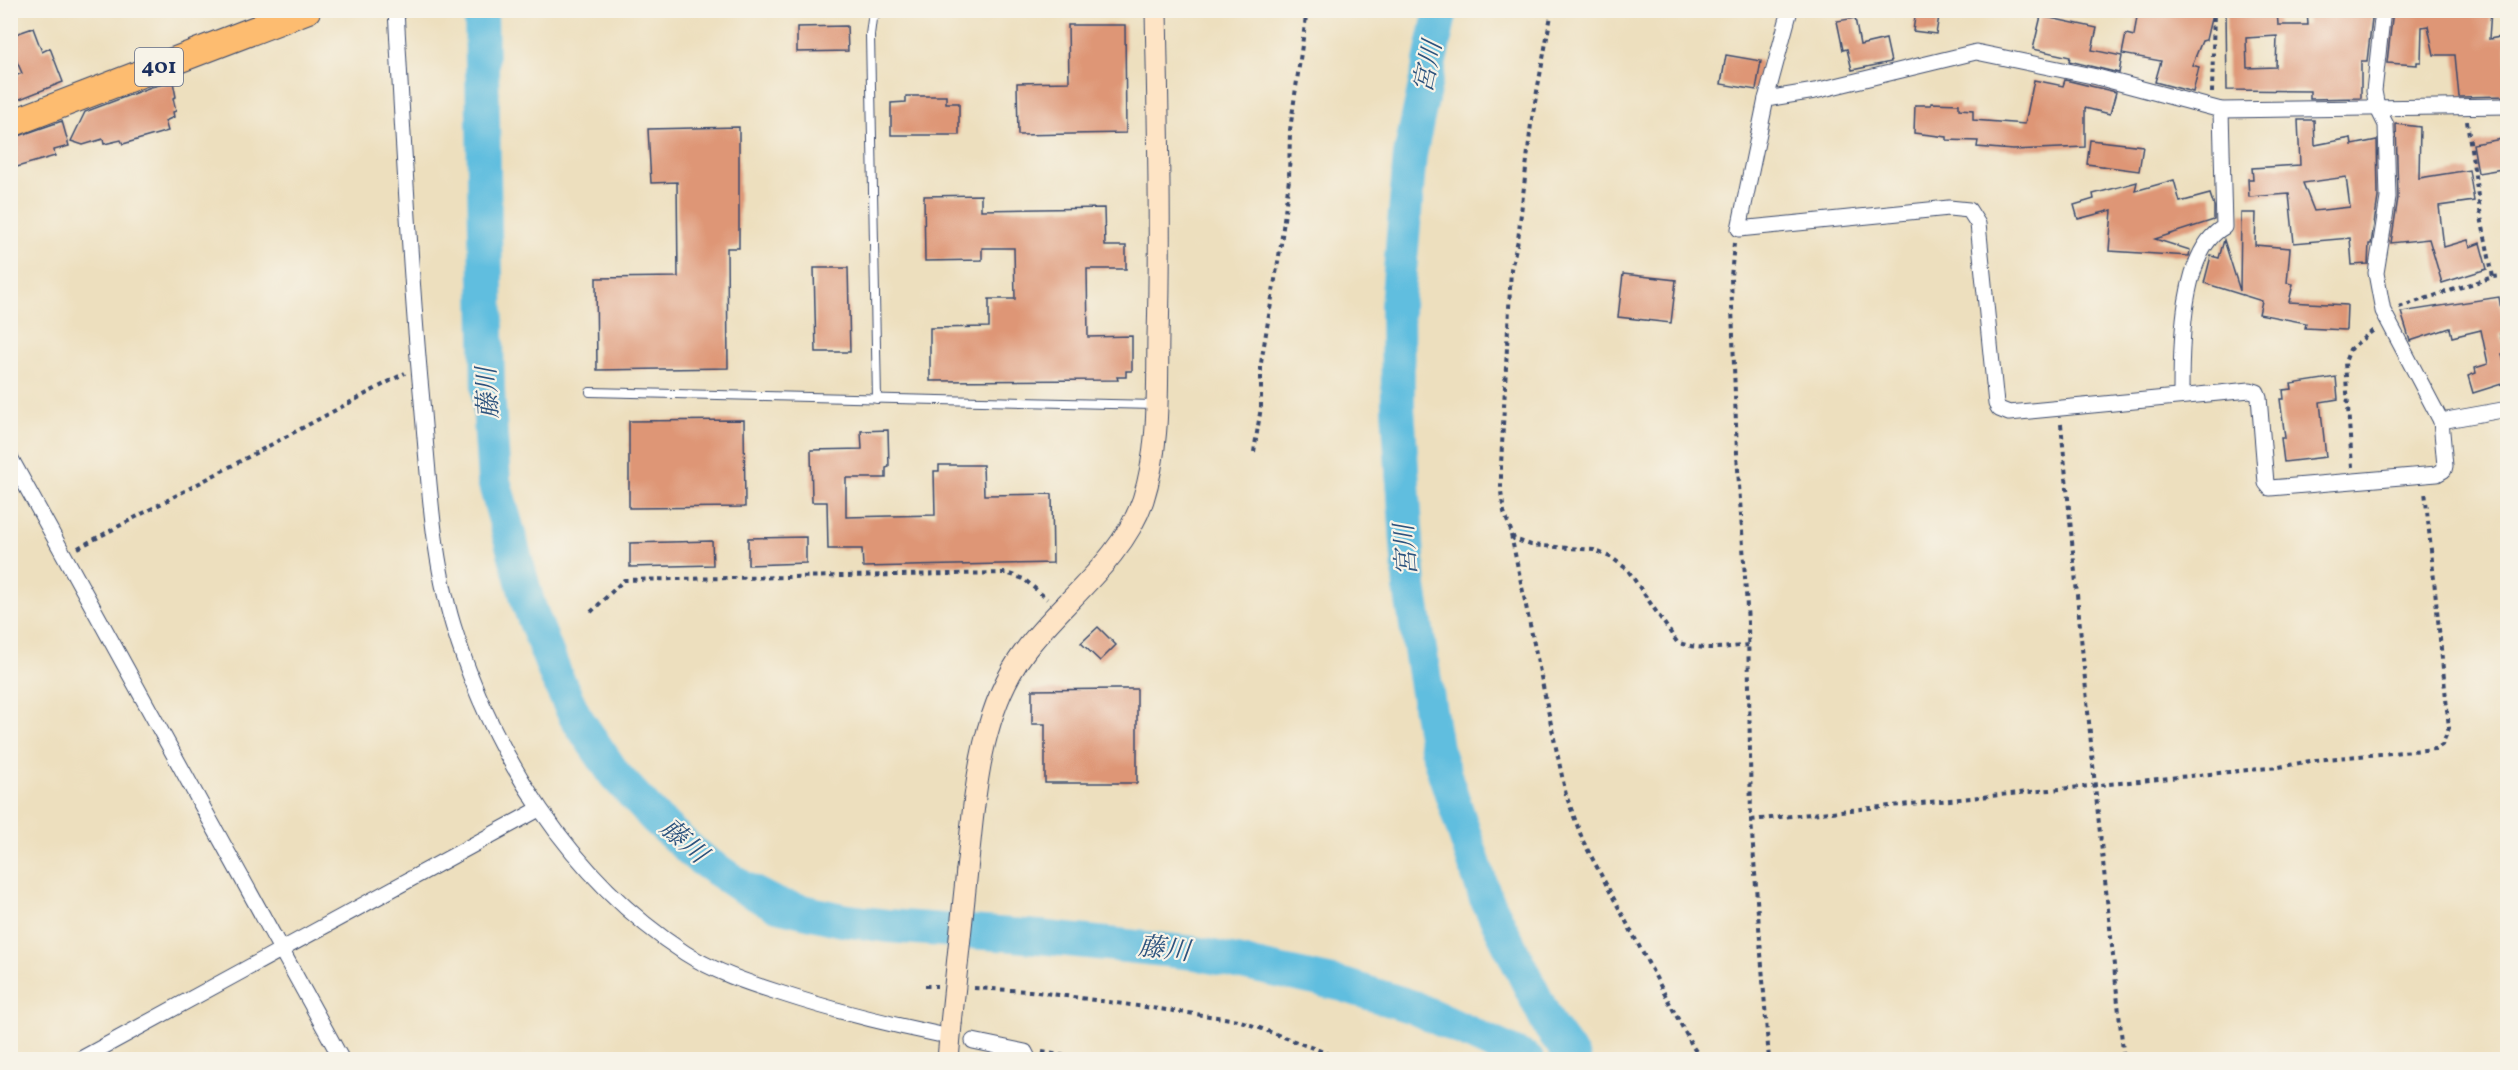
<svg xmlns="http://www.w3.org/2000/svg" width="2518" height="1070" viewBox="0 0 2518 1070" font-family="Vollkorn,'Noto Serif JP',serif">
	<rect width="100%" height="100%" fill="#f7f3e8"/>
	<filter id="ink" filterUnits="userSpaceOnUse"><feTurbulence type="fractalNoise" baseFrequency=".0167" numOctaves="2"/><feDisplacementMap in="SourceGraphic" scale="12" xChannelSelector="R" yChannelSelector="G"/><feConvolveMatrix kernelMatrix="1 2 1 2 8 2 1 2 1" color-interpolation-filters="sRGB"/></filter>
	<filter id="wash" filterUnits="userSpaceOnUse"><feTurbulence type="fractalNoise" baseFrequency=".008" numOctaves="4" result="noise"/><feDisplacementMap in="SourceGraphic" scale="24" xChannelSelector="R" yChannelSelector="G"/><feGaussianBlur stdDeviation="1.35" result="paint"/><feColorMatrix in="noise" values="0 0 0 0 0 0 0 0 0 0 0 0 0 0 0 0 0 1.4 0 .05"/><feComposite in="paint" operator="in"/></filter>
	<g filter="url(#wash)">
		<rect width="100%" height="100%" fill="#eddfbe"/>
		<g fill="none" stroke-linecap="round" stroke-linejoin="round">
			<g stroke="#61bedf" stroke-width="34">
				<polyline points="481,10 488,390 494,481 529,606 556,676 575,716 615,775 656,819 698,857 742,887 777,905 842,920 888,926 1038,937 1195,953 1343,985 1413,1007 1528,1060"/>
				<polyline points="1441,10 1410,155 1397,306 1398,408 1410,588 1436,748 1485,896 1550,1027 1574,1060"/>
			</g>
		</g>
		<g id="blocks">
			<g fill="#de9676" fill-rule="evenodd">
				<polygon points="1916,10 1940,10 1936,34 1913,31"/>
				<polygon points="2138,10 2213,10 2206,40 2202,41 2192,65 2199,67 2193,92 2155,82 2161,61 2122,54 2126,34 2134,36"/>
				<path d="M2226 10H2277L2278 25H2308L2307 10H2373L2367 61H2361V98L2310 99V91L2227 90ZM2277 36 2276 67 2247 68 2246 38Z"/>
				<polygon points="2393,10 2431,10 2456,14 2456,10 2491,10 2489,39 2506,36 2508,96 2459,97 2455,55 2434,55 2428,26 2422,27 2421,62 2417,62 2417,65 2387,63"/>
				<polygon points="2041,16 2097,28 2092,50 2122,56 2119,73 2069,61 2070,57 2033,49"/>
				<polygon points="1855,18 1860,45 1886,39 1891,62 1852,70 1847,49 1843,50 1837,21"/>
				<polygon points="1068,25 1125,25 1126,133 1018,135 1017,83 1069,82"/>
				<polygon points="847,26 848,51 797,52 797,27"/>
				<polygon points="33,28 42,52 50,48 63,82 10,103 10,78 22,73 10,46 10,36"/>
				<polygon points="1726,55 1761,61 1756,90 1721,84"/>
				<polygon points="2034,80 2063,86 2065,80 2116,92 2110,114 2085,108 2085,147 2013,150 1977,147 1978,141 1947,140 1947,137 1914,133 1915,105 1931,105 1931,103 1959,104 1959,109 1973,110 1973,120 2025,124"/>
				<polygon points="173,82 176,97 173,98 176,111 173,112 174,117 165,121 168,131 123,144 121,140 104,144 103,139 83,145 71,141 85,112 151,87"/>
				<polygon points="906,96 946,96 946,103 959,103 959,135 891,135 891,103 906,102"/>
				<path d="M2298 120H2314L2315 145 2351 138 2352 145 2377 140 2378 197 2371 244H2369L2368 264 2352 265 2350 238 2294 243 2289 194 2249 197 2248 179H2253L2252 168 2300 165ZM2346 177 2350 207 2314 211 2303 183Z"/>
				<polygon points="62,121 69,146 54,150 55,156 10,169 10,139"/>
				<polygon points="2396,124 2420,127 2419,178 2469,170 2474,201 2439,206 2444,247 2468,240 2470,247 2480,243 2487,269 2442,283 2429,239 2391,243 2398,198"/>
				<polygon points="739,127 739,248 727,248 728,368 597,370 596,278 678,277 677,182 651,183 648,129"/>
				<polygon points="2508,138 2508,168 2478,173 2473,144"/>
				<polygon points="2090,140 2143,146 2139,171 2087,164"/>
				<polygon points="2174,180 2180,202 2210,194 2214,206 2214,220 2155,239 2190,250 2189,256 2109,251 2112,210 2078,219 2074,205 2094,199 2093,194 2137,182 2135,191"/>
				<polygon points="981,195 981,210 1104,208 1105,246 1126,246 1126,269 1087,269 1088,337 1132,336 1132,371 1126,371 1126,377 1117,377 1118,380 930,381 930,328 989,327 989,299 1015,299 1014,248 982,248 982,260 925,261 924,196"/>
				<polygon points="2241,213 2256,213 2255,245 2290,248 2287,283 2293,284 2289,302 2347,305 2346,330 2305,328 2306,323 2259,314 2262,301 2204,283 2211,256 2219,258 2224,240 2240,291"/>
				<polygon points="814,268 848,268 850,352 816,352"/>
				<polygon points="1623,274 1676,280 1671,323 1618,317"/>
				<polygon points="2499,297 2505,333 2500,334 2506,354 2502,355 2508,373 2508,382 2473,393 2468,376 2476,373 2475,368 2488,364 2481,330 2452,337 2450,328 2410,341 2401,312"/>
				<polygon points="2336,377 2338,399 2320,402 2326,457 2284,462 2281,438 2285,438 2280,399 2284,399 2283,390 2292,389 2291,384"/>
				<polygon points="744,420 745,507 629,508 629,421"/>
				<polygon points="888,430 889,467 886,468 886,478 846,478 846,517 935,515 934,471 939,471 939,465 983,465 984,495 1052,494 1053,563 863,567 862,549 828,549 827,502 812,502 811,450 862,449 861,431"/>
				<polygon points="806,537 806,563 748,565 748,538"/>
				<polygon points="712,541 713,565 630,567 630,543"/>
				<polygon points="1098,627 1116,645 1100,661 1081,643"/>
				<polygon points="1117,689 1137,689 1137,783 1045,783 1045,724 1032,724 1032,690"/>
			</g>
		</g>
	</g>
	<g filter="url(#ink)">
		<use href="#blocks" fill-opacity="0" stroke="#3a496c" stroke-width="1.5"/>
		<g fill="none" stroke-linecap="round" stroke-linejoin="round">
			<defs>
				<g id="lane">
					<polyline points="590,392 1155,405"/>
					<polyline points="877,399 870,35 872,19 880,10"/>
				</g>
				<g id="street">
					<path d="M396 10C403 134 409 257 420 380 428 460 430 548 453 625 492 754 570 878 685 953 713 971 748 983 780 993 832 1010 884 1023 937 1034"/>
					<polyline points="1790,10 1766,99 1739,229 1949,208 1969,210 1978,224 1996,404 1999,409 2009,413 2250,390 2257,392 2259,397 2266,483 2270,488 2437,474 2444,470 2445,466 2441,421"/>
					<polyline points="2383,10 2374,91 2377,107 2386,125 2388,198 2376,273 2383,311 2441,421 2508,409"/>
					<polyline points="1766,99 1815,91 1976,52 2097,77 2221,110 2508,106"/>
					<path d="M2181 396C2181 352 2180 251 2224 227L2221 110"/>
					<polyline points="10,457 342,1060"/>
					<polyline points="973,1041 1025,1052 1029,1060"/>
					<polyline points="79,1060 539,809"/>
				</g>
				<g id="secondary">
					<path d="M967 870C975 797 979 712 1025 651 1062 601 1122 561 1143 500 1160 447 1157 391 1158 336 1161 228 1158 119 1156 10"/>
					<polyline points="948,1060 951,1024"/>
				</g>
				<polyline id="highway" points="10,124 307,10"/>
			</defs>
			<use href="#lane" stroke="#3a496c" stroke-width="10"/>
			<use href="#street" stroke="#3a496c" stroke-width="17"/>
			<use href="#secondary" stroke="#3a496c" stroke-width="23"/>
			<use href="#highway" stroke="#3a496c" stroke-width="29"/>
			<g stroke="#3a496c" stroke-width="4" stroke-dasharray="4.5 4.5" stroke-linecap="butt">
				<path d="M1552 10 1531 124 1518 240 1511 269 1501 465V492L1504 512 1514 539 1531 545 1594 550 1612 558 1627 569 1677 642C1701 651 1724 648 1748 645"/>
				<polyline points="2212,93 2214,10"/>
				<polyline points="2467,121 2481,217 2493,277"/>
				<polyline points="1734,243 1731,277 1737,454 1748,623 1751,820 1769,1060"/>
				<polyline points="2399,307 2493,277 2508,275"/>
				<polyline points="2061,424 2095,786 2124,1060"/>
				<polyline points="1254,452 1261,407 1261,363 1281,244 1289,179 1290,130 1307,10"/>
				<polyline points="2352,467 2345,362 2350,349 2375,329"/>
				<polyline points="1511,535 1566,795 1583,841 1693,1047 1702,1060"/>
				<polyline points="78,548 405,373"/>
				<polyline points="591,612 624,580 1006,573 1024,579 1047,599"/>
				<polyline points="1751,820 2279,767 2315,760 2435,749 2442,745 2449,728 2425,491"/>
				<polyline points="925,986 937,986"/>
				<polyline points="974,988 1030,991 1238,1020 1345,1060"/>
				<polyline points="1042,1052 1089,1060"/>
			</g>
			<use href="#lane" stroke="#fff" stroke-width="8"/>
			<use href="#street" stroke="#fff" stroke-width="15"/>
			<use href="#secondary" stroke="#fee4c5" stroke-width="21"/>
			<use href="#highway" stroke="#fdbc6f" stroke-width="27"/>
			<defs>
				<polyline id="secondary-bridge" points="951,1024 967,870"/>
			</defs>
			<use href="#secondary-bridge" stroke="#3a496c" stroke-width="23" stroke-linecap="butt"/>
			<use href="#secondary-bridge" stroke="#fee4c5" stroke-width="21"/>
		</g>
	</g>
	<g text-anchor="middle" dominant-baseline="central" stroke-width="4.5" stroke-linejoin="round" paint-order="stroke">
		<rect fill="#f7f3e8" stroke="#5d6a87" stroke-width="1.5" x="135" y="48" width="48" height="38" rx="4.5"/>
		<g font-size="22" font-weight="bold" fill="#1b2f5e">
			<text x="159" y="67">401</text>
		</g>
		<g font-size="26" font-style="italic" fill="#2c537e" stroke="#f7f3e8">
			<text transform="translate(1429 67) rotate(-78)">宮川</text>
			<text transform="translate(489 393) rotate(-93)">藤川</text>
			<text transform="translate(1407 550) rotate(-94)">宮川</text>
			<text transform="translate(683 842) rotate(41)">藤川</text>
			<text transform="translate(1164 950) rotate(6)">藤川</text>
		</g>
	</g>
	<rect width="2518" height="1070" fill="none" stroke="#f7f3e8" stroke-width="36"/>
</svg>
